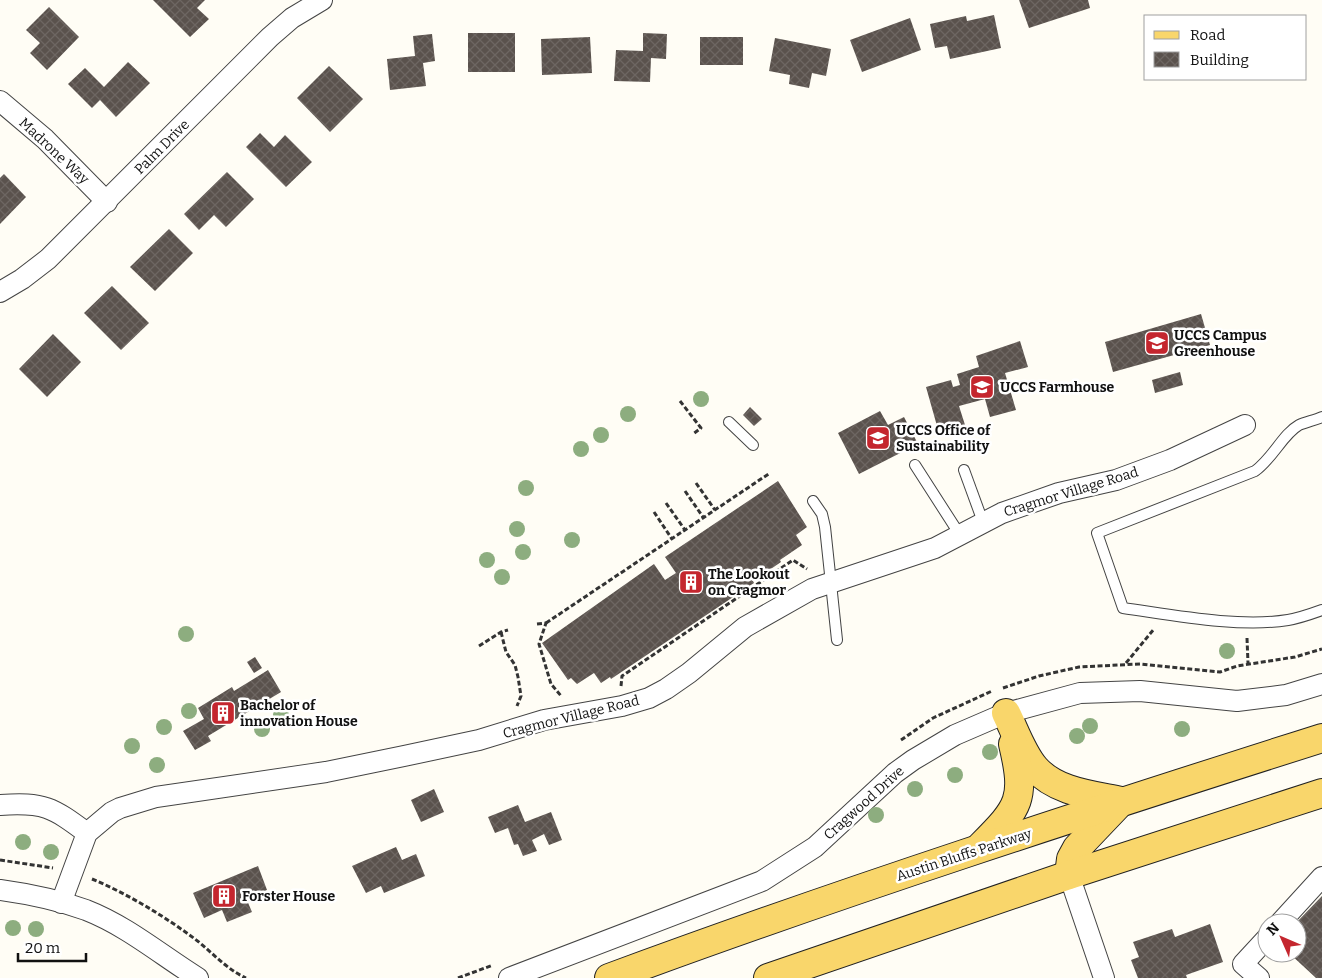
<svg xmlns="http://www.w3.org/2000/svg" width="1322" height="978" viewBox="0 0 1322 978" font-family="Bitter,serif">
	<defs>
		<pattern id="building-cross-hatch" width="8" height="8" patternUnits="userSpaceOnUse" patternTransform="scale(1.25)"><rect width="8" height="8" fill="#5a524d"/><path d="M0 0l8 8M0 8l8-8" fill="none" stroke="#6d6662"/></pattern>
	</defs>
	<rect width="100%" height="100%" fill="#fffdf5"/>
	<g fill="url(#building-cross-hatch)">
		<polygon points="153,0 205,0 197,8 209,19 190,37"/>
		<polygon points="1019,0 1088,0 1090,8 1029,28"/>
		<polygon points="49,7 79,37 47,70 30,53 40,43 26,30"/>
		<polygon points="994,15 1001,48 950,59 947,46 935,48 930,24 966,16 967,21"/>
		<polygon points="910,18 921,50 862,72 850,40"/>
		<rect x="468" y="33" width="47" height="39"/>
		<polygon points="643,33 667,34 666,59 651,58 650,82 614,81 616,50 643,51"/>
		<polygon points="432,34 435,61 423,63 426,86 390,90 387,59 415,56 413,36"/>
		<polygon points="590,37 592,73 542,75 541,39"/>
		<rect x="700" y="37" width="43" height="28"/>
		<polygon points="775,38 831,49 826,76 812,73 809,88 789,84 790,75 769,71"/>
		<polygon points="128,62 150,83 116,117 100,100 92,108 68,84 85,68 104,87"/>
		<polygon points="329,66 363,99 330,132 297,98"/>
		<polygon points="260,133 274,147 285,135 312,162 286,187 246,147"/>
		<polygon points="227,172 254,199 226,227 214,215 199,230 184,214"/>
		<polygon points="4,174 26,197 0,224 0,178"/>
		<polygon points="169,229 193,253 155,291 130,267"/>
		<polygon points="112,286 149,323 121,350 84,313"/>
		<polygon points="1201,314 1210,345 1113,372 1105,342"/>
		<polygon points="53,334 81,362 47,397 19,369"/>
		<polygon points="1020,341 1028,367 1005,373 1016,410 990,417 985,399 959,406 965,425 939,433 926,387 951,380 953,387 960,385 957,374 979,367 976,356"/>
		<polygon points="1180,372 1183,385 1155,393 1152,380"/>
		<polygon points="750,407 762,419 754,426 743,415"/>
		<polygon points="880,411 888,425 904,417 918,444 859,474 838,433"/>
		<polygon points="778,481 807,527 796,535 802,545 780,560 781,562 753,581 754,583 611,679 610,677 601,683 594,673 577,684 571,678 568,680 542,643 654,564 665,580 676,573 665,557"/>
		<polygon points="255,657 262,668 254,673 247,662"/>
		<polygon points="268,670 281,692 208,736 211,741 195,750 183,731 204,719 198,708 232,687 234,691"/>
		<polygon points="434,789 444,812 421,822 411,800"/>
		<polygon points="518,805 525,822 551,812 562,840 549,845 544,834 532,840 537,851 523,856 518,844 514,845 508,828 495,833 488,817"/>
		<polygon points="396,847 402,860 416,854 425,876 384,893 381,886 366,893 352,866"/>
		<polygon points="258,866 267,890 246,898 252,912 227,922 222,910 204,918 193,893"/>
		<polygon points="1322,896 1322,978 1316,978 1289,953 1297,953 1296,923"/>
		<polygon points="1210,924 1223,962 1186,975 1187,978 1138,978 1131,960 1139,957 1133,942 1172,929 1175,937"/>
	</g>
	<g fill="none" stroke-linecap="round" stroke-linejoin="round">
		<defs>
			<g id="lane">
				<path d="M1322 417C1315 420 1306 422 1299 425 1283 434 1273 458 1255 471L1097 533 1123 608C1173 615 1239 628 1288 620 1300 618 1311 614 1322 610"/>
				<polyline points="729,422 753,445"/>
				<polyline points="915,465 960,535"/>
				<polyline points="964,470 983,522"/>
				<polyline points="813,501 822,514 825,527 837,640"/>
			</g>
			<g id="street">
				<polyline points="0,101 45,139 107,202"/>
				<polyline points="0,292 22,279 48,259 270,37 292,18 322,0"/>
				<path d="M0 805C44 802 52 807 87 833"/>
				<polyline points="1069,875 1104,978"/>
				<path d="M0 890C29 894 58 900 86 910 127 926 161 955 198 978"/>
				<polyline points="61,903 87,833 112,812 120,808 156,797 326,772 404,756 479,740 544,720 622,706 649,698 666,689 689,673 745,627 812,589 935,548 1002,513 1059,493 1116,480 1170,460 1245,425"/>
				<polyline points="1280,923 1322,877"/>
				<polyline points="509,978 762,881 815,847 895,773 913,760 955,735 1006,713 1080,693 1140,691 1237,701 1286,695 1322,684"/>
				<polyline points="1259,978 1243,964 1267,938"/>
			</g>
			<g id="primary">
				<path d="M1006 713C1015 731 1022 753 1035 768 1056 792 1092 795 1121 801"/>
				<path d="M981 846C1020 807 1026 799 1013 744"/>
				<polyline points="1069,875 1071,859 1077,848 1117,806"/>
				<path d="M609 978C844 891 1083 814 1322 738"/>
				<polyline points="768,978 1069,875 1322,793"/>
			</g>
		</defs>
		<use href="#lane" stroke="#444" stroke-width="12"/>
		<use href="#street" stroke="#444" stroke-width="22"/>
		<use href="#primary" stroke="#222" stroke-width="30"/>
		<g stroke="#333" stroke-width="3" stroke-dasharray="5 2.5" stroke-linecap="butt">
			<polyline points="680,401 701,428 693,434"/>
			<polyline points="696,483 715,510"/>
			<polyline points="685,491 703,517"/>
			<polyline points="666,503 685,530"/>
			<polyline points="654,512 672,539"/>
			<polyline points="546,623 770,473"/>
			<polyline points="537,624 546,623 539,644 551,684 562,697"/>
			<polyline points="501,632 506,652 515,665 518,677 521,696 517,706"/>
			<polyline points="1247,638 1248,663"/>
			<polyline points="479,646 501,632 508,630"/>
			<polyline points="1126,663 1154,629"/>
			<polyline points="621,686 622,676 793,560 807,569"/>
			<polyline points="1003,688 1039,676 1079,667 1140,664 1220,672 1237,666 1295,657 1322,649"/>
			<polyline points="901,740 933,718 992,691"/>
			<polyline points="0,860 53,868"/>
			<path d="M92 879C128 894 164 916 195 939 212 952 226 969 246 978"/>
			<polyline points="458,978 493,965"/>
		</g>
		<use href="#lane" stroke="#fff" stroke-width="10"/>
		<use href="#street" stroke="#fff" stroke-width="20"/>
		<use href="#primary" stroke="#f9d66b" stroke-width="28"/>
	</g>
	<g fill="#8dad7f">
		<circle cx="701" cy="399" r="8"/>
		<circle cx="628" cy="414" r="8"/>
		<circle cx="601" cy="435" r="8"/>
		<circle cx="581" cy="449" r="8"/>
		<circle cx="526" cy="488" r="8"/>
		<circle cx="517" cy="529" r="8"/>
		<circle cx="572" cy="540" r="8"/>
		<circle cx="523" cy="552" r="8"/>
		<circle cx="487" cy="560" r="8"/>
		<circle cx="502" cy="577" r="8"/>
		<circle cx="186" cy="634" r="8"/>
		<circle cx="1227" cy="651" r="8"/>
		<circle cx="189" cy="711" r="8"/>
		<circle cx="281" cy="715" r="8"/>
		<circle cx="1090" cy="726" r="8"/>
		<circle cx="164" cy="727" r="8"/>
		<circle cx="262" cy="729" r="8"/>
		<circle cx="1182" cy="729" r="8"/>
		<circle cx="1077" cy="736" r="8"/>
		<circle cx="132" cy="746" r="8"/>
		<circle cx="990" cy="752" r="8"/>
		<circle cx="157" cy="765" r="8"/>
		<circle cx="955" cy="775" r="8"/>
		<circle cx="915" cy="789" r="8"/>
		<circle cx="876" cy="815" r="8"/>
		<circle cx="23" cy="842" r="8"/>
		<circle cx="51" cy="852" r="8"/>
		<circle cx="13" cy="928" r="8"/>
		<circle cx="36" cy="929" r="8"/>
	</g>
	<defs>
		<symbol id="university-square" viewBox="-11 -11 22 22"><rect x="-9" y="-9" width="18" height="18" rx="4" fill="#c4262e" stroke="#fff"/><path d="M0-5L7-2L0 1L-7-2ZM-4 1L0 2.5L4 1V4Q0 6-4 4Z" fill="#fff"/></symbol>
		<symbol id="building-square" viewBox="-11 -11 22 22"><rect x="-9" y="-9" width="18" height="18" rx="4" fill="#c4262e" stroke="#fff"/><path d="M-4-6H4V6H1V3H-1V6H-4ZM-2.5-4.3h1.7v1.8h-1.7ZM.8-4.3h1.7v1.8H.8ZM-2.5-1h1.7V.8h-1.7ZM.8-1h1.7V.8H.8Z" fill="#fff"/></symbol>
	</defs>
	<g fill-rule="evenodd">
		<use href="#university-square" x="1143" y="329" width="28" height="28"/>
		<use href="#university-square" x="968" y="373" width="28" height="28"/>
		<use href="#university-square" x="864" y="424" width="28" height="28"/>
		<use href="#building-square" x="677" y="568" width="28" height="28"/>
		<use href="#building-square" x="209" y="699" width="28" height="28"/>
		<use href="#building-square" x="210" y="882" width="28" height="28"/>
	</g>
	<g text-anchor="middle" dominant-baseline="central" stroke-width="5" stroke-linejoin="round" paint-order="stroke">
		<g font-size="14" fill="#111" stroke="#fff">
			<text transform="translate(162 147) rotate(-45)">Palm Drive</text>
			<text transform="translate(54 151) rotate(43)">Madrone Way</text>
			<text transform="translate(1071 492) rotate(-17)">Cragmor Village Road</text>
			<text transform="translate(571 717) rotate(-14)">Cragmor Village Road</text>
			<text transform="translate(864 803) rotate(-42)">Cragwood Drive</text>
			<text transform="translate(964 855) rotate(-18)">Austin Bluffs Parkway</text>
		</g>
		<g font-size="14" font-weight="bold" fill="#111" stroke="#fff" text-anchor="start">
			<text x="1174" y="335">UCCS Campus<tspan x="1174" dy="16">Greenhouse</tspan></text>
			<text x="1000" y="387">UCCS Farmhouse</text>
			<text x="896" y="430">UCCS Office of<tspan x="896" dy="16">Sustainability</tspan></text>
			<text x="708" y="574">The Lookout<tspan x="708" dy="16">on Cragmor</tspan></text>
			<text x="240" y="705">Bachelor of<tspan x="240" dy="16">innovation House</tspan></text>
			<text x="242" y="896">Forster House</text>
		</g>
	</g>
	<rect x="1144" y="15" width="162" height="65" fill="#ffffff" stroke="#a0a0a0"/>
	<rect x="1154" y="31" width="25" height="8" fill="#f9d66b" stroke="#a0a0a0"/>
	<text x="1190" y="40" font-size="15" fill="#111111">Road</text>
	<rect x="1154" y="52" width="25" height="15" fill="url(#building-cross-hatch)" stroke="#a0a0a0"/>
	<text x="1190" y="65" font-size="15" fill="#111111">Building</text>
	<g transform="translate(1282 938) rotate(315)"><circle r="24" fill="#ffffff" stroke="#a0a0a0"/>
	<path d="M0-4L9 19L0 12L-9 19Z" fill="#c4262e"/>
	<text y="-8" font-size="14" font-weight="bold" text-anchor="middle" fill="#111111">N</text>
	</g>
	<path d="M18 953v8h68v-8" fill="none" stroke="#111111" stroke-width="2.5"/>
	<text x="25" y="953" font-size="15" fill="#111111" stroke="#ffffff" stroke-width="4" paint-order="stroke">20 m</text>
</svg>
